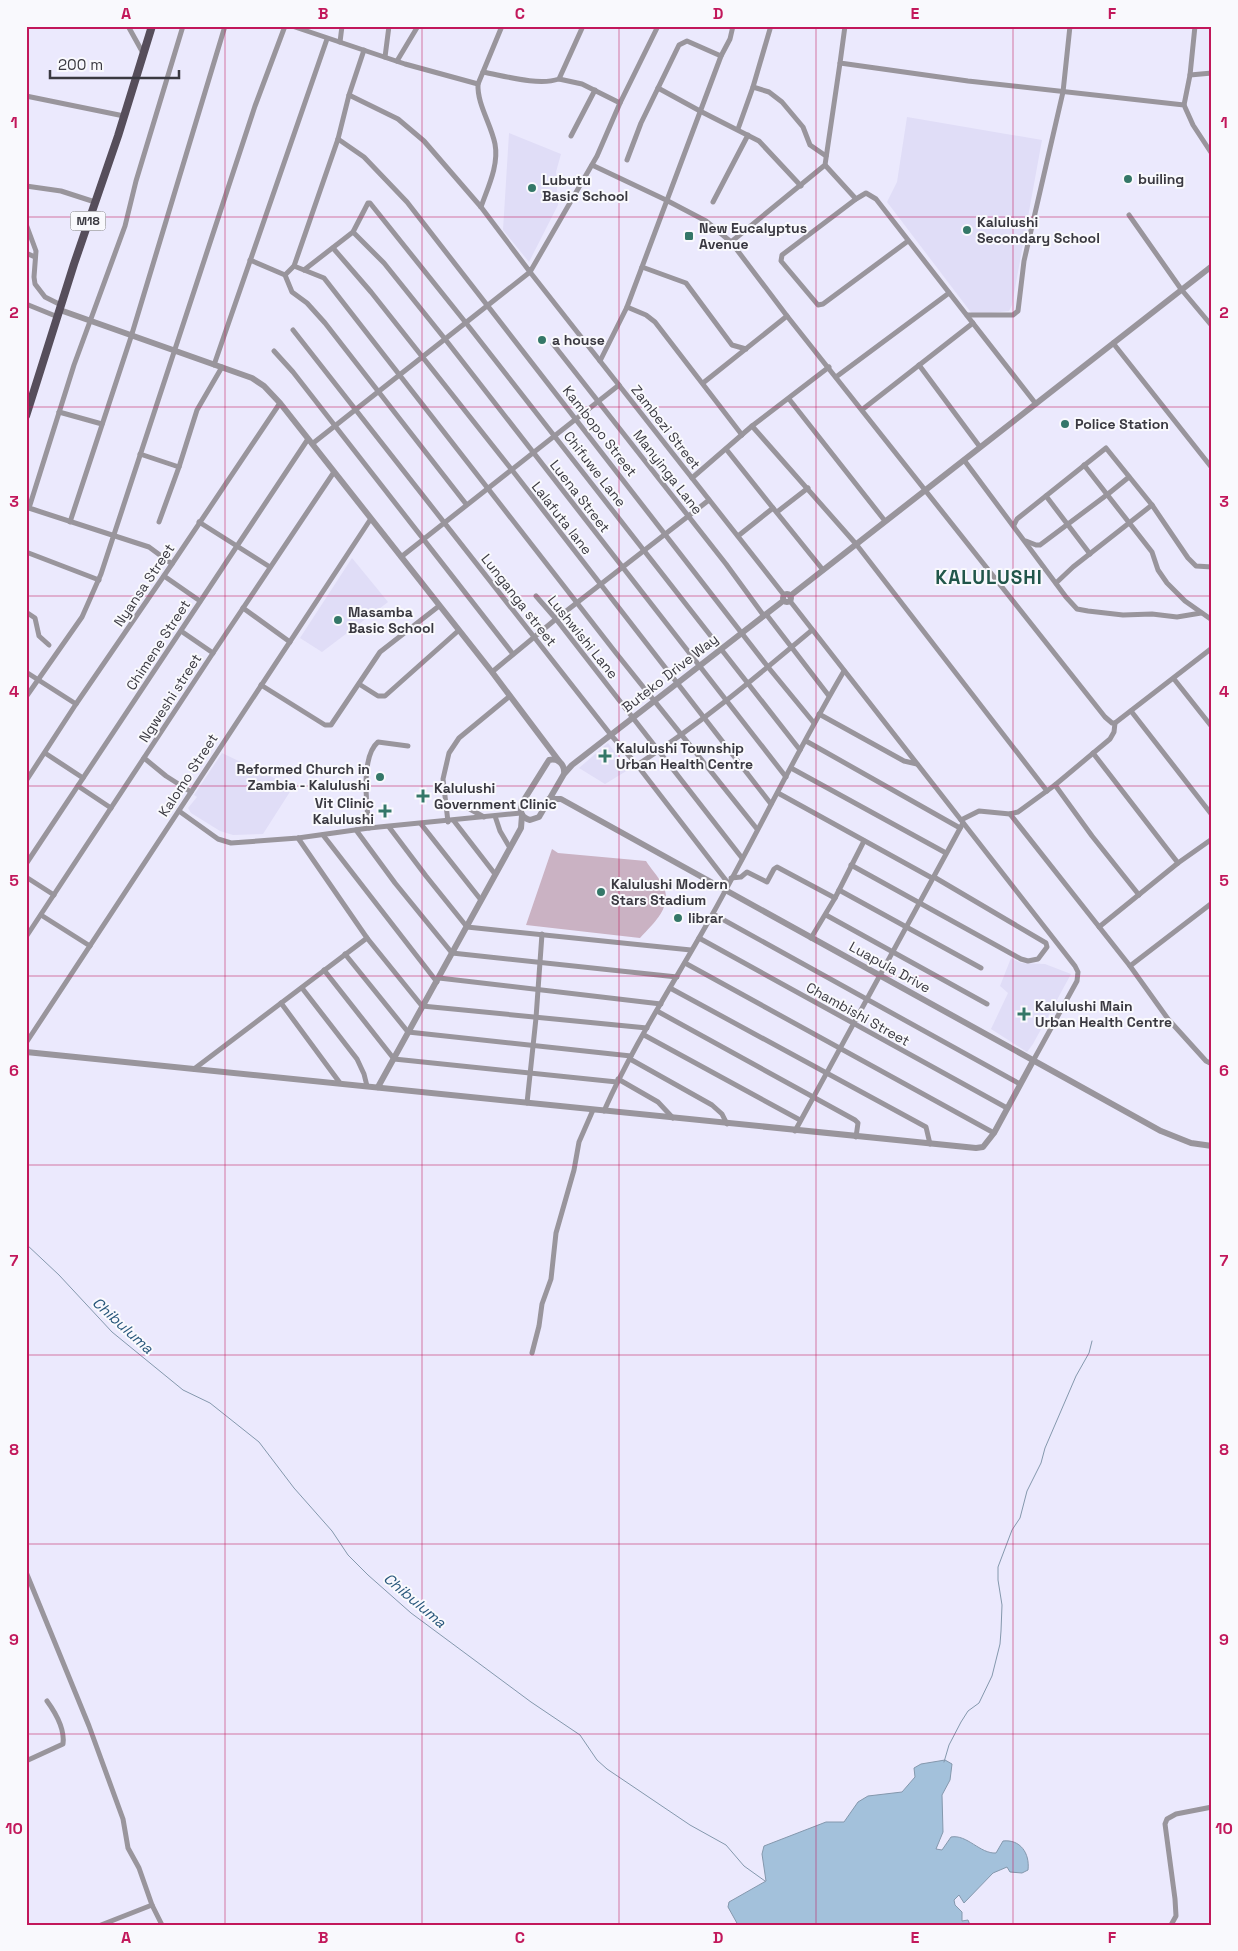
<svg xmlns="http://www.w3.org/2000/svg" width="1238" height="1951" viewBox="0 0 1238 1951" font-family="'Space Grotesk',sans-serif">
	<rect width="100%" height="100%" fill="#ebe9fd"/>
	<g fill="#e0ddf7">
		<polygon points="907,117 1042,140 1012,305 1009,311 973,315 887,202 897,182"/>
		<polygon points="509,133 561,154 556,172 558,205 529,262 503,230"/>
		<polygon points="352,558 388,602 322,652 300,638"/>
		<polygon points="608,743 628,770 605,784 579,768"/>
		<polygon points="222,753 293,787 263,834 233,835 220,831 191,813 188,808 197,797 194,795"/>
		<polygon points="1011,958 1021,963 1045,964 1071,974 1033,1044 1027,1052 991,1029 1008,993 1000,986"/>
	</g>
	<path fill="#cab2c3" d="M552 849 558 853 646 861C651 869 658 876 662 884 675 905 653 924 640 938L526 925Z"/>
	<path fill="#a3c1db" stroke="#8498ad" d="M945 1760 952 1764 950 1780 942 1795 943 1832 936 1849 942 1850 951 1837C967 1834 980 1854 996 1853L1003 1841C1020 1839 1030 1853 1028 1870L1022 1873 1010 1872 1007 1867 993 1873 964 1903 959 1895 954 1900 955 1905 962 1912V1921L968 1920 970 1925H738L728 1907 729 1902 766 1881 762 1854 764 1846 826 1822H844L858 1802 868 1796 902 1792 915 1777 914 1768 921 1764Z"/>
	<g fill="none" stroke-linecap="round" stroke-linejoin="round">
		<g stroke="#8498ad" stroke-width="1">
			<polyline points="26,1244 59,1275 112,1332 183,1390 210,1403 259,1442 294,1488 332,1531 348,1555 368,1575 411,1613 531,1702 580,1735 597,1760 607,1769 690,1825 726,1845 744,1866 765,1881"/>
			<polyline points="944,1762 949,1745 961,1722 968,1711 979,1703 992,1676 1000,1644 1001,1631 1002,1605 998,1580 998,1567 1012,1530 1020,1518 1027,1491 1041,1463 1045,1448 1076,1376 1089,1353 1092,1341"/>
		</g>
		<g stroke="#99959c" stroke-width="5">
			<polyline points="128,26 143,53"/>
			<path d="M292 26 405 64 478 84C477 104 491 124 495 144 499 165 488 187 481 207"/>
			<polyline points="845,26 840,63 968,81 1184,105 1193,125 1212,154"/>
			<polyline points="340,42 342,26"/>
			<polyline points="364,50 349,95 398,119 424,141 481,207 530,272 597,156 620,103 658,26"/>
			<polyline points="385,57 389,26"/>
			<polyline points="397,61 418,26"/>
			<path d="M483 72C505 76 538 86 559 79L583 26"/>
			<polyline points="1190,75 1212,73"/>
			<polyline points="559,79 582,84 620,103"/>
			<polyline points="478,84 502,26"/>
			<polyline points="753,87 769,92 782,102 803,127 810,145 826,156"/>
			<polyline points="658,88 700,111 759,141 801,186"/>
			<polyline points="26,96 124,116"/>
			<polyline points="1184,105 1190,75 1195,26"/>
			<polyline points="738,129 753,87 770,29"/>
			<polyline points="571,136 595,90"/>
			<polyline points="338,139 364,157 407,202 768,667 814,723"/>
			<polyline points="627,160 641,123 679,45 687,41 721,56"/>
			<polyline points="592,165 666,200 706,221 731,242 787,316 1105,717 1112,723 1115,723"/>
			<polyline points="825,165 856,199"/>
			<polyline points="26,186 61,191 95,202"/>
			<polyline points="713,202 748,135"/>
			<polyline points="1129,215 1181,289 1212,326"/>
			<polyline points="26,224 36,251 34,277 35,284 45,297 61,305"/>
			<polyline points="353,232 384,263 445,339 786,777"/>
			<polyline points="908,241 823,304 818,305 781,261 782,255 856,199 866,193 876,199 1036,404"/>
			<polyline points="731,242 825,165 840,63"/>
			<polyline points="333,248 371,292 512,470 771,804"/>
			<polyline points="26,253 35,257"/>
			<polyline points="250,260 285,275 294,266 338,139 349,95"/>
			<polyline points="294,266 324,278 616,653 757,829"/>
			<polyline points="642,267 686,283 732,345 746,349"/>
			<polyline points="304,270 353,232 368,203 370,203 466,323 800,750"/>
			<polyline points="285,275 292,292 307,303 325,323 466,504"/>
			<polyline points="26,304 58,317"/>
			<polyline points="627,307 646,315 655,322 742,435"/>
			<polyline points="967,315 1013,315 1018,311 1024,261 1063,92 1070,26"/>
			<polyline points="293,330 611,735 637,765 728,883"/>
			<polyline points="1113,343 1212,468"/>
			<polyline points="553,344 726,564 764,616"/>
			<polyline points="274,351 293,372 513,654"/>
			<polyline points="600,361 627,307 721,56 730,39 733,26"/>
			<polyline points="214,365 327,39"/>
			<polyline points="919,365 980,447"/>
			<polyline points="836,377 949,293"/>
			<polyline points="703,383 787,316"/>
			<polyline points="789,399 885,521"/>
			<polyline points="863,409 973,323"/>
			<polyline points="59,412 102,424"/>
			<polyline points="752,426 856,544 1047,791"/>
			<polyline points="312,444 530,272 784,595"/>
			<polyline points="726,449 773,508"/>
			<polyline points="140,454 179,467"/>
			<polyline points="964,460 1066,597 1077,609 1088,611 1123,615 1152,614 1177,617 1201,613"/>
			<polyline points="1084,465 1152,552 1158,570 1167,583 1185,601 1212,620"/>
			<polyline points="692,478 752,426 829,367"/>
			<polyline points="1046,496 1090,554"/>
			<polyline points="777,512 808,488"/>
			<polyline points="70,522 131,337 225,26"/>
			<polyline points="159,522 179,467 197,410 222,367"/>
			<polyline points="199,522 270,567"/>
			<polyline points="1014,525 1017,519 1106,448 1152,505 1188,558 1196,566 1212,567"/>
			<polyline points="738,536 773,508 823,570"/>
			<polyline points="1026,541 1036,545 1040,545 1108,494 1129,477"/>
			<polyline points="26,552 99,580"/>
			<polyline points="401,557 619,385"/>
			<polyline points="172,564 149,547 29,508 74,365 125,226 136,181 183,26"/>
			<polyline points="164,576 200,601"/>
			<polyline points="1056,583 1073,567 1152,505"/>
			<polyline points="536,596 556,619 742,858"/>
			<polyline points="790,601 1075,966 1078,972 1077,981 1033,1061"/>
			<polyline points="243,608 290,642"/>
			<polyline points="26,612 35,618 39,636 49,645"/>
			<polyline points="766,614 829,696"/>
			<polyline points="181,631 213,653"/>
			<polyline points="26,672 76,704"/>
			<polyline points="492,672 556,619 709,500"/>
			<polyline points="1174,679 1212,727"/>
			<polyline points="359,684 378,696 385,696 458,631"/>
			<polyline points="261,685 325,725 331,725 380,652 439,606"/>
			<polyline points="26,697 82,617 101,574 255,106 285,26"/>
			<polyline points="1131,711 1212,815"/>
			<polyline points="819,714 904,761 917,764"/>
			<polyline points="806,741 960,828"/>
			<polyline points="45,753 83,778"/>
			<polyline points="1093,753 1178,863"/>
			<polyline points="144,758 166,776 191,792"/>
			<path d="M637 765C699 725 756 677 812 630"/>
			<polyline points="791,768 946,853"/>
			<polyline points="26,781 76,704 172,564 280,403"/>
			<polyline points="1055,785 1092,836 1139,895"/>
			<polyline points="78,786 111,808"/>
			<polyline points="778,793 932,878"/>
			<polyline points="446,808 459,803 484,817"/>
			<polyline points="179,811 218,839 231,843 298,838 369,828 521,813"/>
			<polyline points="1010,814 1130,966 1212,903"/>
			<polyline points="495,816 500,831 510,848"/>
			<polyline points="961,820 979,811 1010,814 1018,812 1055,785 1110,739 1114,732 1115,723 1212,648"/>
			<polyline points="454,821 495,874"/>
			<polyline points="448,822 443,779 449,753 459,738 510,696"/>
			<polyline points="421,824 481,900"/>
			<polyline points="389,827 426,876 467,927 691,950"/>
			<path d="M369 828C367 807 360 757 378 742L408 746"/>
			<polyline points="356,830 395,883 452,953 677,977"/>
			<polyline points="323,835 437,982"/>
			<polyline points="298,838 367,938 422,1006 647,1028"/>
			<polyline points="26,864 308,439"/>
			<polyline points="851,865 1021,959 1028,961 1038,959 1047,947 1046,943 934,877"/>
			<polyline points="26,877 54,895"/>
			<polyline points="731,878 741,877 747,872 767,882 774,869 777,867 835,898"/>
			<polyline points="839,890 981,968"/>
			<polyline points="713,914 1020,1084"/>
			<polyline points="41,915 90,946"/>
			<polyline points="826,915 987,1004"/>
			<polyline points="1099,927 1178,863 1212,839"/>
			<polyline points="26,937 213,653 334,472"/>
			<polyline points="699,938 1007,1108"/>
			<polyline points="811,938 835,898 864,841"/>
			<polyline points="345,954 408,1032 631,1056"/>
			<polyline points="685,963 994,1133"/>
			<polyline points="1130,966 1168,1019 1206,1061 1212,1064"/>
			<polyline points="324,970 394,1059 617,1082"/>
			<polyline points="439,978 661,1004"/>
			<polyline points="302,988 357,1059 364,1074 367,1086"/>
			<polyline points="670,988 926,1127 930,1144"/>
			<polyline points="281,1003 340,1083"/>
			<polyline points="657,1011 855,1120 858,1123 856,1137"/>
			<polyline points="644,1035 800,1120"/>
			<polyline points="26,1043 370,520"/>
			<polyline points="630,1059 712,1105 722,1114 727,1124"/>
			<polyline points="194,1069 367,938"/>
			<polyline points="618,1079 658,1102 673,1118"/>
			<polyline points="527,1103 536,1018 542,934"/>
			<path d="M604 1111C634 1043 676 980 712 915 757 834 797 751 844 671"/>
			<polyline points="795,1131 963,823"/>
			<polyline points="532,1353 539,1326 542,1304 551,1279 556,1233 574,1170 579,1142 593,1110"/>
			<polyline points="26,1572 89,1726 123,1819 128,1848 139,1868 152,1905 162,1925"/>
			<path d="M26 1761 63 1744C65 1729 55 1712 47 1701"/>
			<polyline points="101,1925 152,1905"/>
			<polyline points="1171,1925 1176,1916 1175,1899 1165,1824 1167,1819 1176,1814 1212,1807"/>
		</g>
		<g stroke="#99959c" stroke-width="6">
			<polyline points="60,310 252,378 264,386 280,403 492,672 559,761"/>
			<circle cx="787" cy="598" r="4"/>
			<polyline points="790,596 1212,266"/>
			<path d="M564 774C565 764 558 758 549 760L522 803C519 812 522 818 530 820L539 817 564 774 572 765 783 601"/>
			<polyline points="549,799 561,799 1161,1131 1191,1143 1212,1146"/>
			<polyline points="26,1052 976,1148 983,1147 994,1133 1033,1061"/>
			<polyline points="378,1087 521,828 522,815"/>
		</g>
		<polyline stroke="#564e5b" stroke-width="8" points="26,416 74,264 118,136 152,26"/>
	</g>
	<path fill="none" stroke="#c2185b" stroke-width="1" stroke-opacity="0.55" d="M225 26V1925M422 26V1925M619 26V1925M816 26V1925M1013 26V1925M26 217H1212M26 407H1212M26 596H1212M26 786H1212M26 976H1212M26 1165H1212M26 1355H1212M26 1544H1212M26 1734H1212"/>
	<g fill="#347768" stroke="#f9f9fd" stroke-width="2">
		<circle cx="1128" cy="179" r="5"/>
		<circle cx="532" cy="188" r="5"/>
		<circle cx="967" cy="230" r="5"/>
		<rect x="684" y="231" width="10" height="10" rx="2.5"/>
		<circle cx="542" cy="340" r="5"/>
		<circle cx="1065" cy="424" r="5"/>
		<circle cx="338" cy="620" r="5"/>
		<path d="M602.5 748.5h5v5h5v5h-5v5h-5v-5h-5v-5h5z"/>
		<circle cx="380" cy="777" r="5"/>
		<path d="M420.5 788.5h5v5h5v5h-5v5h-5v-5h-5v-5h5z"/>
		<path d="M382.5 803.5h5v5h5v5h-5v5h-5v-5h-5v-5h5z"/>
		<circle cx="601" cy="892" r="5"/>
		<circle cx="678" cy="918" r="5"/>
		<path d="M1021.5 1006.5h5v5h5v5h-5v5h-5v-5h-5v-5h5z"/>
	</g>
	<g text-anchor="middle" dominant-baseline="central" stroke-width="4" stroke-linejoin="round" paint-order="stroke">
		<rect fill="#f9f9fd" stroke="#737379" stroke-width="1" x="70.5" y="211.5" width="35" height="19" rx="4"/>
		<g font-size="12" font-weight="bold" fill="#3a3941">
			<text x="88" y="221">M18</text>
		</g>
		<g font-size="14" font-weight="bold" fill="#3a3941" stroke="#f9f9fd" text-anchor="start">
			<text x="1138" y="179">builing</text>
			<text x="542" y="180">Lubutu<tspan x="542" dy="16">Basic School</tspan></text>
			<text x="977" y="222">Kalulushi<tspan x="977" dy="16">Secondary School</tspan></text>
			<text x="699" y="228">New Eucalyptus<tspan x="699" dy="16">Avenue</tspan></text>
			<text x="552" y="340">a house</text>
			<text x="1075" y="424">Police Station</text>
			<text x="348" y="612">Masamba<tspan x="348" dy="16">Basic School</tspan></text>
			<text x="616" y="748">Kalulushi Township<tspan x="616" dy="16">Urban Health Centre</tspan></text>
			<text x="370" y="769" text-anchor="end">Reformed Church in<tspan x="370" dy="16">Zambia - Kalulushi</tspan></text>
			<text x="434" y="788">Kalulushi<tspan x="434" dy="16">Government Clinic</tspan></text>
			<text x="374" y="803" text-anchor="end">Vit Clinic<tspan x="374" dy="16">Kalulushi</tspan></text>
			<text x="611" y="884">Kalulushi Modern<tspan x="611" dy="16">Stars Stadium</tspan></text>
			<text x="688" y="918">librar</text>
			<text x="1035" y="1006">Kalulushi Main<tspan x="1035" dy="16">Urban Health Centre</tspan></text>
		</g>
		<g font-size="14" fill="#3a3941" stroke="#f9f9fd">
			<text transform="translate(666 427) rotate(52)">Zambezi Street</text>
			<text transform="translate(600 431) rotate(52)">Kambopo Street</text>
			<text transform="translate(595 469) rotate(52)">Chifuwe Lane</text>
			<text transform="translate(668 472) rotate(52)">Manyinga Lane</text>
			<text transform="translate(580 496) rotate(52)">Luena Street</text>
			<text transform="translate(562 518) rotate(52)">Lalafuta lane</text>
			<text transform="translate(144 585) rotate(-56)">Nyansa Street</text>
			<text transform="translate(519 600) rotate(52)">Lunganga street</text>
			<text transform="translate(583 637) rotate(51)">Lushwishi Lane</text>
			<text transform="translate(158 645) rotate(-57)">Chimene Street</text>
			<text transform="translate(670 673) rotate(-38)">Buteko Drive Way</text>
			<text transform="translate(170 698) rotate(-57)">Ngweshi street</text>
			<text transform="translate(188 775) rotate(-57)">Kalomo Street</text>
			<text transform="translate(890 967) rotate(29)">Luapula Drive</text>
			<text transform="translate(858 1014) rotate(29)">Chambishi Street</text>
		</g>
		<g font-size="15" font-style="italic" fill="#28577b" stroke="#f9f9fd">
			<text transform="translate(123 1325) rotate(42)">Chibuluma</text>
			<text transform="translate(415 1600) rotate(40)">Chibuluma</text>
		</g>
		<g font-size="19" font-weight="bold" letter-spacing="1" fill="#21564b" stroke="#f9f9fd">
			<text x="989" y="577">KALULUSHI</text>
		</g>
	</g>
	<rect width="1238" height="1951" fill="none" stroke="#f9f9fd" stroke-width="55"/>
	<path d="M50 70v8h129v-8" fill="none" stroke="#3a3941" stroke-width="2.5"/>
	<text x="58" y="70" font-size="15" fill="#3a3941" stroke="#f9f9fd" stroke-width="4" paint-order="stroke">200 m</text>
	<rect x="28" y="28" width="1182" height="1896" fill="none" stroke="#c2185b" stroke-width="2"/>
	<g font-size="16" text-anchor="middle" font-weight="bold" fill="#c2185b">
		<text x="126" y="19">A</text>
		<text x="323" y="19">B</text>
		<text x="520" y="19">C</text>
		<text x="718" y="19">D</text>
		<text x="915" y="19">E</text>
		<text x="1112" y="19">F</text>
		<text x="14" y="128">1</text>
		<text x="1224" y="128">1</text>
		<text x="14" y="318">2</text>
		<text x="1224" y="318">2</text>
		<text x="14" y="507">3</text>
		<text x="1224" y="507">3</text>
		<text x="14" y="697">4</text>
		<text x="1224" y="697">4</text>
		<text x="14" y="886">5</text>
		<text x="1224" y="886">5</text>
		<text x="14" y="1076">6</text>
		<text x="1224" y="1076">6</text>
		<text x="14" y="1266">7</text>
		<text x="1224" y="1266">7</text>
		<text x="14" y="1455">8</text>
		<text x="1224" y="1455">8</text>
		<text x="14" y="1645">9</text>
		<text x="1224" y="1645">9</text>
		<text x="14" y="1834">10</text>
		<text x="1224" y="1834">10</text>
		<text x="126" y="1943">A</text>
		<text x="323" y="1943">B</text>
		<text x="520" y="1943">C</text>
		<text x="718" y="1943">D</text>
		<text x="915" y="1943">E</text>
		<text x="1112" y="1943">F</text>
	</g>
</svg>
